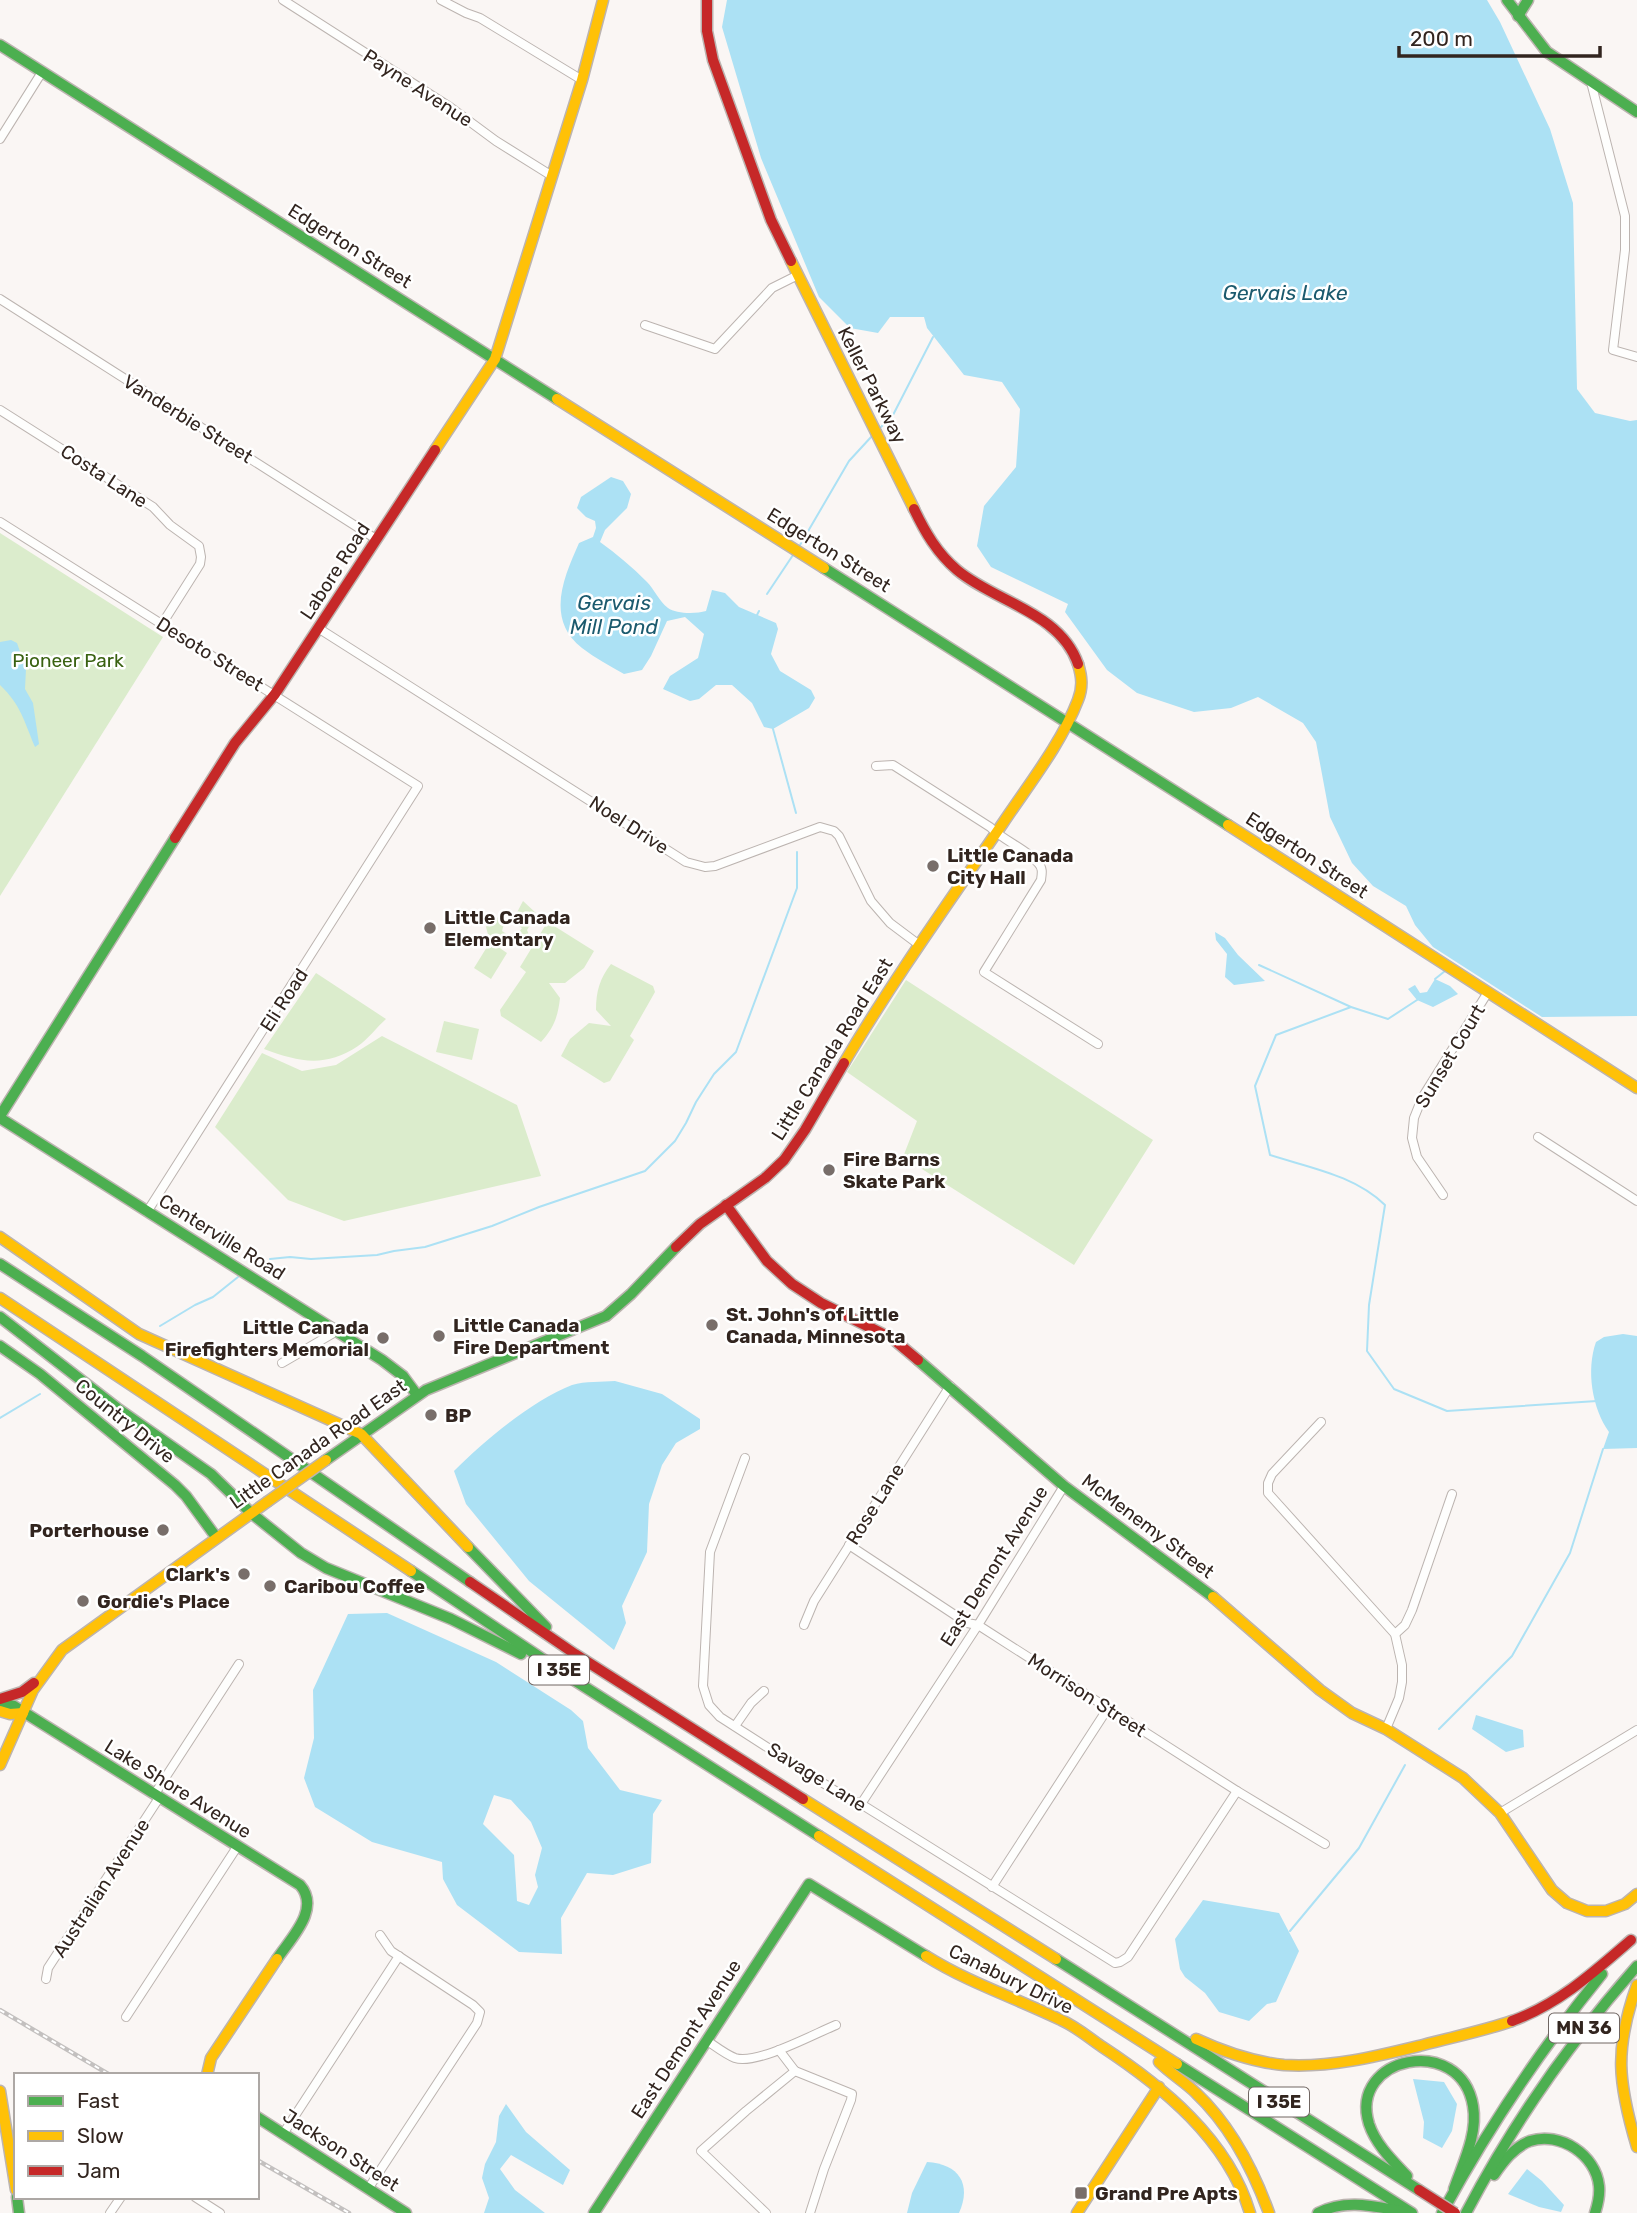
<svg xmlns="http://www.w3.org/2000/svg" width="1637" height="2213" viewBox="0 0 1637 2213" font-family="Rubik,sans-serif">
	<rect width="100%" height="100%" fill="#faf6f4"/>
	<g fill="#dbeccc">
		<polygon points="0,533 163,637 0,896"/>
		<polygon points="523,901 537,914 527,930 529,935 523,945 514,940 522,928 512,922"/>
		<polygon points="500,917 505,920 502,931 511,937 505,947 491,942 507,953 491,979 474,968 490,942 486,927 491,919"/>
		<path d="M551 924 594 951 584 968 565 983H549L560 998C558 1016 554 1028 541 1042L501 1016 500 1010 526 972 520 967 545 926Z"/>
		<path d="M611 964 653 986 655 992 630 1036 634 1040 610 1081 604 1083 561 1056 570 1039 589 1023 611 1026 596 1010C596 991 600 978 611 964Z"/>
		<path d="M316 973 386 1019C377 1027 368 1039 358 1046 325 1068 299 1062 264 1049Z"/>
		<polygon points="906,980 1153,1140 1074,1265 903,1157 917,1121 847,1072"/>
		<polygon points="444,1021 479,1029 472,1060 436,1052"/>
		<polygon points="382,1036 517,1105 541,1176 344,1221 288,1200 215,1127 262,1053 302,1071 336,1065"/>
	</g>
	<g fill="#ace1f4" fill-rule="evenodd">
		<polygon points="727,0 1487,0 1500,22 1550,129 1573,203 1577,389 1595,413 1630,421 1637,420 1637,1016 1542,1017 1433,947 1415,925 1406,906 1373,886 1352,863 1330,817 1316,742 1303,723 1258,697 1231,708 1194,712 1137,693 1107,670 1065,612 1068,604 991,567 977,546 984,506 1016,467 1020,409 1002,382 964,375 927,328 924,317 890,317 878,333 850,328 819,297 761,158 722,27"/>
		<path d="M611 477 623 481 631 494 627 508 605 530 600 542C617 554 632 567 647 582 654 589 659 601 668 608 676 614 696 614 706 611L712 590 725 593 739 607 776 623 778 629 771 654 780 671 811 690 815 698 809 708 773 729 764 727 752 703 732 685H716L699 699 690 701 663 689 670 676 698 658 704 634 685 617 667 621 651 656 642 670 624 674C610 666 595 658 582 648 545 619 564 577 579 543L593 537 596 528 595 521 586 517 577 508 581 497Z"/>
		<path d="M11 640 17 643 26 669 25 689 33 703 39 744 35 747C24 721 21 705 0 685V642Z"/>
		<polygon points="1215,932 1225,938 1238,955 1265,981 1234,985 1225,977 1227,954 1216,940"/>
		<polygon points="1435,979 1450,986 1458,994 1433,1007 1417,1000 1408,989 1415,985 1420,993 1427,992"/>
		<path d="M1623 1334 1637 1336V1448L1603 1449 1609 1432C1592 1408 1586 1370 1596 1342L1604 1337Z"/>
		<path d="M615 1381 662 1394 700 1419V1429L676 1443 662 1465 649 1504 647 1552 622 1606 626 1623 614 1650 529 1581 466 1504 454 1471C484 1441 533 1400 572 1385 585 1381 602 1382 615 1381Z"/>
		<path d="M387 1613 496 1662 571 1710 583 1721 588 1748 620 1790 662 1800 653 1814 651 1863 613 1875 587 1873 561 1918 562 1954 519 1952 457 1905 443 1879 442 1862 372 1842 315 1807 304 1778 314 1738 313 1690 348 1614ZM494 1795 511 1800 531 1822 542 1848 535 1875 538 1887 529 1905 517 1901 514 1855 483 1824Z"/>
		<polygon points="1476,1715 1523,1730 1524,1747 1506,1752 1472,1729"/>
		<polygon points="1203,1900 1279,1913 1299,1951 1276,2002 1267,2004 1249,2021 1219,2012 1205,1993 1185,1977 1180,1969 1175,1939"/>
		<polygon points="1413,2079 1444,2082 1457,2104 1452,2131 1442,2148 1423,2138 1424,2122"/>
		<polygon points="506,2104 526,2132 570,2170 563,2185 511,2155 500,2169 515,2190 545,2213 484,2213 489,2198 482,2178 485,2164 496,2142 499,2116"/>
		<path d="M927 2162C959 2164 972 2184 959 2213H907L912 2193Z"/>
		<polygon points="1527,2169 1542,2181 1564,2205 1561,2212 1539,2207 1508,2194"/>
	</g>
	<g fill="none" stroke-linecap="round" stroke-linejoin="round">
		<g stroke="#ace1f4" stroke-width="2">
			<polyline points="881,427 893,415 933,337"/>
			<polyline points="800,545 849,461 872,436"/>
			<polyline points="767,594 793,555"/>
			<polyline points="757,615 759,611"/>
			<polyline points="773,729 796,813"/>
			<polyline points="1259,965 1351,1007 1388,1019 1417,1000"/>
			<polyline points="1435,979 1445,971"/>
			<path d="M1351 1007 1276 1035 1255 1086 1270 1155C1310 1168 1354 1175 1385 1205L1369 1305 1367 1351 1394 1389 1447 1411 1597 1401"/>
			<polyline points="270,1259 290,1257 311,1259 377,1255 394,1251 425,1247 492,1226 539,1207 645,1171 675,1141 686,1123 696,1102 714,1074 736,1052 797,888 797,852"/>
			<polyline points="160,1326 195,1305 213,1297 238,1277"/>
			<polyline points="0,1418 40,1394"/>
			<polyline points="1439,1729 1512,1656 1570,1553 1603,1449"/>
			<polyline points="1290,1931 1359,1848 1405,1765"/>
		</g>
		<defs>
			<g id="street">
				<polyline points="283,0 450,107 496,141 552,176"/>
				<polyline points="441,0 466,13 480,18 582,80"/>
				<polyline points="1591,82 1625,216 1625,250 1613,350 1637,357"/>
				<polyline points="0,139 42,72"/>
				<polyline points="0,299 376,539"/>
				<polyline points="645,325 715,349 772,288 798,275"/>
				<polyline points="0,410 153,507 170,525 199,546 201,557 200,564 162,624"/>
				<polyline points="0,522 418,786 147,1212"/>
				<polyline points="318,628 686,862 705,867 715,866 820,827 834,831 839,836 871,901 890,923 918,944"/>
				<path d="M876 766 893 765 990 827C1004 841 1028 850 1038 863 1043 868 1042 873 1041 880L984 972 1098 1044"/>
				<polyline points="1538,1137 1637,1201"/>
				<polyline points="1443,1195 1417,1157 1412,1138 1414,1118 1422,1098 1488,992"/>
				<polyline points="282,1363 337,1331"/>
				<polyline points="1321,1422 1272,1474 1268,1483 1268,1493 1395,1634 1402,1665 1402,1682 1399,1698 1386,1729"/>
				<polyline points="745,1458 710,1552 703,1686 709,1705 720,1717 848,1799 861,1804 1115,1963 1120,1962 1128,1957 1237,1791"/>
				<polyline points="849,1545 967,1623 978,1625 1237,1791 1325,1844"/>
				<polyline points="804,1625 814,1601 950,1386"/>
				<polyline points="1395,1634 1405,1625 1412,1610 1452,1494"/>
				<polyline points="735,1726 751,1703 764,1691"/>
				<polyline points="154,1795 239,1664"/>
				<polyline points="861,1804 978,1625 1064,1486"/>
				<polyline points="1500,1813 1637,1730"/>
				<polyline points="992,1887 1108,1708"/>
				<polyline points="46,1979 48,1968 159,1798"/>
				<polyline points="126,2017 237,1847"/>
				<path d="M706 2040C715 2046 725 2054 735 2058 757 2065 814 2034 836 2025"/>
				<polyline points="779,2050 795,2071"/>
				<polyline points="283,2134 399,1956"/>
				<polyline points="368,2189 477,2023 480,2012 473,2005 391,1951 380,1935"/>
				<polyline points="195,2197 220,2213"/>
				<polyline points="110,2213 121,2197"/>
				<polyline points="766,2213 701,2151 746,2111 795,2071 852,2094 851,2100 824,2169 810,2213"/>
			</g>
			<g id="fast">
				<polyline points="1507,0 1547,52 1637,112"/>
				<polyline points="1518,16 1528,0"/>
				<polyline points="0,45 557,399"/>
				<polyline points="824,568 1228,825"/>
				<polyline points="0,1116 175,838"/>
				<polyline points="0,1118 382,1360 403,1376 417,1395"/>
				<polyline points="0,1264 142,1356 470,1582"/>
				<polyline points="0,1317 117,1408 211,1474 251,1513 301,1553 326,1568 451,1619 521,1654"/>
				<polyline points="0,1346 40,1374 175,1485 186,1496 216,1537"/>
				<polyline points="918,1360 1064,1486 1213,1597"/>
				<polyline points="326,1460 426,1390 606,1316 631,1294 676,1247"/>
				<polyline points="468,1547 546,1627"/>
				<polyline points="411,1571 577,1682 819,1836"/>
				<path d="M0 1703 14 1706 300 1885C321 1909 291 1938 277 1959"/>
				<polyline points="1056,1959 1419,2190"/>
				<polyline points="1177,2064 1412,2213"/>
				<polyline points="257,2117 406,2213"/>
				<path d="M1494 2175C1503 2162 1514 2147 1530 2141 1560 2131 1596 2155 1599 2186 1600 2196 1598 2204 1595 2213"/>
				<path d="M1407 2176C1393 2161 1376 2145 1369 2124 1348 2056 1461 2033 1473 2106 1478 2134 1463 2163 1454 2189"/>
				<polyline points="17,2197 19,2213"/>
				<polyline points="594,2213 809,1884 926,1956"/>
				<path d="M1318 2213C1347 2198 1376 2207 1406 2212"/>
				<path d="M1442 2213C1488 2128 1541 2049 1602 1974"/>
				<path d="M1466 2213C1513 2123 1570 2042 1637 1966"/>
			</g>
			<g id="slow">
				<polyline points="791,261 914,509"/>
				<polyline points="557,399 824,568"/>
				<polyline points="435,450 495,359 582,80 603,0"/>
				<polyline points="1228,825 1637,1088"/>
				<path d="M844 1063C893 980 949 902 1003 823 1029 784 1061 744 1078 700 1083 687 1082 677 1078 664"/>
				<polyline points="0,1237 139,1334 361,1434 468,1547"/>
				<polyline points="0,1298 411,1571"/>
				<polyline points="1213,1597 1320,1690 1352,1713 1386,1729 1463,1778 1500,1813 1552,1890 1567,1903 1587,1911 1606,1911 1625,1904 1637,1894"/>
				<polyline points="0,1711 10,1714 23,1713"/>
				<polyline points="0,1765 33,1690 62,1650 267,1502"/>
				<polyline points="803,1799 1056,1959"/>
				<polyline points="819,1836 1177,2064"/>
				<path d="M926 1956C969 1983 1016 1998 1061 2020 1075 2026 1088 2037 1101 2046 1162 2086 1228 2139 1250 2213"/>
				<path d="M1637 1985C1614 2049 1618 2083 1637 2147"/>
				<path d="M1196 2039C1224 2052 1253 2062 1284 2065 1331 2068 1378 2056 1423 2045 1453 2037 1483 2031 1512 2021"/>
				<path d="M1159 2062C1171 2074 1185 2082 1196 2093 1231 2126 1253 2169 1269 2213"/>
				<polyline points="207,2075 211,2058 277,1959"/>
				<polyline points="0,2091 16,2190"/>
				<polyline points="1077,2213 1159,2087"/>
			</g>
			<g id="jam">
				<polyline points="707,0 707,31 713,60 771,220 791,261"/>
				<path d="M914 509C925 532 937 553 957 570 995 602 1060 612 1078 664"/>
				<polyline points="175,838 235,743 275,694 435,450"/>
				<polyline points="726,1205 767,1261 792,1284 821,1303 893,1339 918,1360"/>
				<polyline points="676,1247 700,1224 765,1178 784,1160 805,1130 844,1063"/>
				<polyline points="470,1582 575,1654 803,1799"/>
				<polyline points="0,1699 22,1692 34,1683"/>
				<path d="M1512 2021C1559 2004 1594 1972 1631 1940"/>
			</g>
		</defs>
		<use href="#street" stroke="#bcb4b0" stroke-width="10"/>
		<use href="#fast" stroke="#bcb4b0" stroke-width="13"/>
		<use href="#slow" stroke="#bcb4b0" stroke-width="13"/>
		<use href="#jam" stroke="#bcb4b0" stroke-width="13"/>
		<use href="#street" stroke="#fefefd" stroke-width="8"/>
		<use href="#fast" stroke="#4caf50" stroke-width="10"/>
		<use href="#slow" stroke="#ffc107" stroke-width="10"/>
		<use href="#jam" stroke="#c62828" stroke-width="10"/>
		<defs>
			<g id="rail">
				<polyline points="0,2010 110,2075"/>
				<polyline points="257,2160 349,2213"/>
			</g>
		</defs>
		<use href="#rail" stroke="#c3c0bf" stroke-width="4.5"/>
		<use href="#rail" stroke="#fff" stroke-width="2" stroke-dasharray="5" stroke-linecap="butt"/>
		<defs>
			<polyline id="slow-bridge" points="267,1502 326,1460"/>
			<polyline id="jam-bridge" points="1419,2190 1455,2213"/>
		</defs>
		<use href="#slow-bridge" stroke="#bcb4b0" stroke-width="13" stroke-linecap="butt"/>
		<use href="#jam-bridge" stroke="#bcb4b0" stroke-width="13" stroke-linecap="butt"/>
		<use href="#slow-bridge" stroke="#ffc107" stroke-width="10"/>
		<use href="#jam-bridge" stroke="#c62828" stroke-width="10"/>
	</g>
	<g fill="#786e6a" stroke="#fff" stroke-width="2.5">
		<circle cx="933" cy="866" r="7"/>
		<circle cx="430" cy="928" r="7"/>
		<circle cx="829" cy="1170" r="7"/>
		<circle cx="712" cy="1325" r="7"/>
		<circle cx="439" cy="1336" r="7"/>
		<circle cx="383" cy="1338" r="7"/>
		<circle cx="431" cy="1415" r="7"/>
		<circle cx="163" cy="1530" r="7"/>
		<circle cx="244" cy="1574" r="7"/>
		<circle cx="270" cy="1586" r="7"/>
		<circle cx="83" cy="1601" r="7"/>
		<rect x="1074" y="2186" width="14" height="14" rx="3.5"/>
	</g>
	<g text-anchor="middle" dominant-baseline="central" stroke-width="5" stroke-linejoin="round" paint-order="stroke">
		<g fill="#fff" stroke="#706662" stroke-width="2">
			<rect x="529" y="1655.5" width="60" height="29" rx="5"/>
			<rect x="1549" y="2013.5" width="70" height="29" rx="5"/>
			<rect x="1249" y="2087.5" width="60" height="29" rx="5"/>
		</g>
		<g font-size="18" font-weight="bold" fill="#32251f">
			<text x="559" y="1670">I 35E</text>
			<text x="1584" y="2028">MN 36</text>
			<text x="1279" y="2102">I 35E</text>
		</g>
		<g font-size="19" fill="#32251f" stroke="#fff">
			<text transform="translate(418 88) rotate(33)">Payne Avenue</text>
			<text transform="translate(350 246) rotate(32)">Edgerton Street</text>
			<text transform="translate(872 385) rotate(63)">Keller Parkway</text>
			<text transform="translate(188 419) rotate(32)">Vanderbie Street</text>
			<text transform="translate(104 476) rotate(33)">Costa Lane</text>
			<text transform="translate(829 550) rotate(32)">Edgerton Street</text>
			<text transform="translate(335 571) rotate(-57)">Labore Road</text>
			<text transform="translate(210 654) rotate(32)">Desoto Street</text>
			<text transform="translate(629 825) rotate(33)">Noel Drive</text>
			<text transform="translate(1307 855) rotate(33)">Edgerton Street</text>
			<text transform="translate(284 1000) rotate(-57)">Eli Road</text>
			<text transform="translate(832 1049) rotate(-58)">Little Canada Road East</text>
			<text transform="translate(1450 1056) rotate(-59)">Sunset Court</text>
			<text transform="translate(222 1237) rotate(32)">Centerville Road</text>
			<text transform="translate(125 1421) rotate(39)">Country Drive</text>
			<text transform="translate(318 1444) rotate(-35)">Little Canada Road East</text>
			<text transform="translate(875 1504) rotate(-58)">Rose Lane</text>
			<text transform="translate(1148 1526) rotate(37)">McMenemy Street</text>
			<text transform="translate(994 1566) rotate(-58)">East Demont Avenue</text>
			<text transform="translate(1087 1695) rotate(33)">Morrison Street</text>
			<text transform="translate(817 1777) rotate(32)">Savage Lane</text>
			<text transform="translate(178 1789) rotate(32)">Lake Shore Avenue</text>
			<text transform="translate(101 1888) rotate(-57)">Australian Avenue</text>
			<text transform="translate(1011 1979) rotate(26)">Canabury Drive</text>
			<text transform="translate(686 2039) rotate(-57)">East Demont Avenue</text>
			<text transform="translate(341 2150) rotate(33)">Jackson Street</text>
		</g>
		<g font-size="19" fill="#396111" stroke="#fff">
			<text x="68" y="660">Pioneer Park</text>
		</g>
		<g font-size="19" font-weight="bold" fill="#32251f" stroke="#fff" text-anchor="start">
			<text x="947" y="855">Little Canada<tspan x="947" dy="22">City Hall</tspan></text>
			<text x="444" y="917">Little Canada<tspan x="444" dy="22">Elementary</tspan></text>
			<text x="843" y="1159">Fire Barns<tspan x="843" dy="22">Skate Park</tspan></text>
			<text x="726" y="1314">St. John's of Little<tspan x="726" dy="22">Canada, Minnesota</tspan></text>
			<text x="453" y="1325">Little Canada<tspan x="453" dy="22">Fire Department</tspan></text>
			<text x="369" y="1327" text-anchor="end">Little Canada<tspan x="369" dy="22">Firefighters Memorial</tspan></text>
			<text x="445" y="1415">BP</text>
			<text x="149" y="1530" text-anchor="end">Porterhouse</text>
			<text x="230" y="1574" text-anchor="end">Clark's</text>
			<text x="284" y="1586">Caribou Coffee</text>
			<text x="97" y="1601">Gordie's Place</text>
			<text x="1095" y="2193">Grand Pre Apts</text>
		</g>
		<g font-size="21" font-style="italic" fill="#1b5a6e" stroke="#fff">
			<text x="1285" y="292">Gervais Lake</text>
			<text x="614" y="602">Gervais<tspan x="614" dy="24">Mill Pond</tspan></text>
		</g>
	</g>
	<rect x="14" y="2073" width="245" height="126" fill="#ffffff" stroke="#ada8a5" stroke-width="2"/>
	<rect x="28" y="2096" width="35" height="10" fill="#4caf50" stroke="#ada8a5" stroke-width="2"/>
	<text x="77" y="2108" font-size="21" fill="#32251f">Fast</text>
	<rect x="28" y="2131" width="35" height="10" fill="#ffc107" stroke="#ada8a5" stroke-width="2"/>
	<text x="77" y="2143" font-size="21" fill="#32251f">Slow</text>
	<rect x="28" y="2166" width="35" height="10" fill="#c62828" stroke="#ada8a5" stroke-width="2"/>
	<text x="77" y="2178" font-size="21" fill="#32251f">Jam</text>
	<path d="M1399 46v10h201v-10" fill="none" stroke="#32251f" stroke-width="3.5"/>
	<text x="1410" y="46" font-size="21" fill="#32251f" stroke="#ffffff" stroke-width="5" paint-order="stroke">200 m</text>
</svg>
